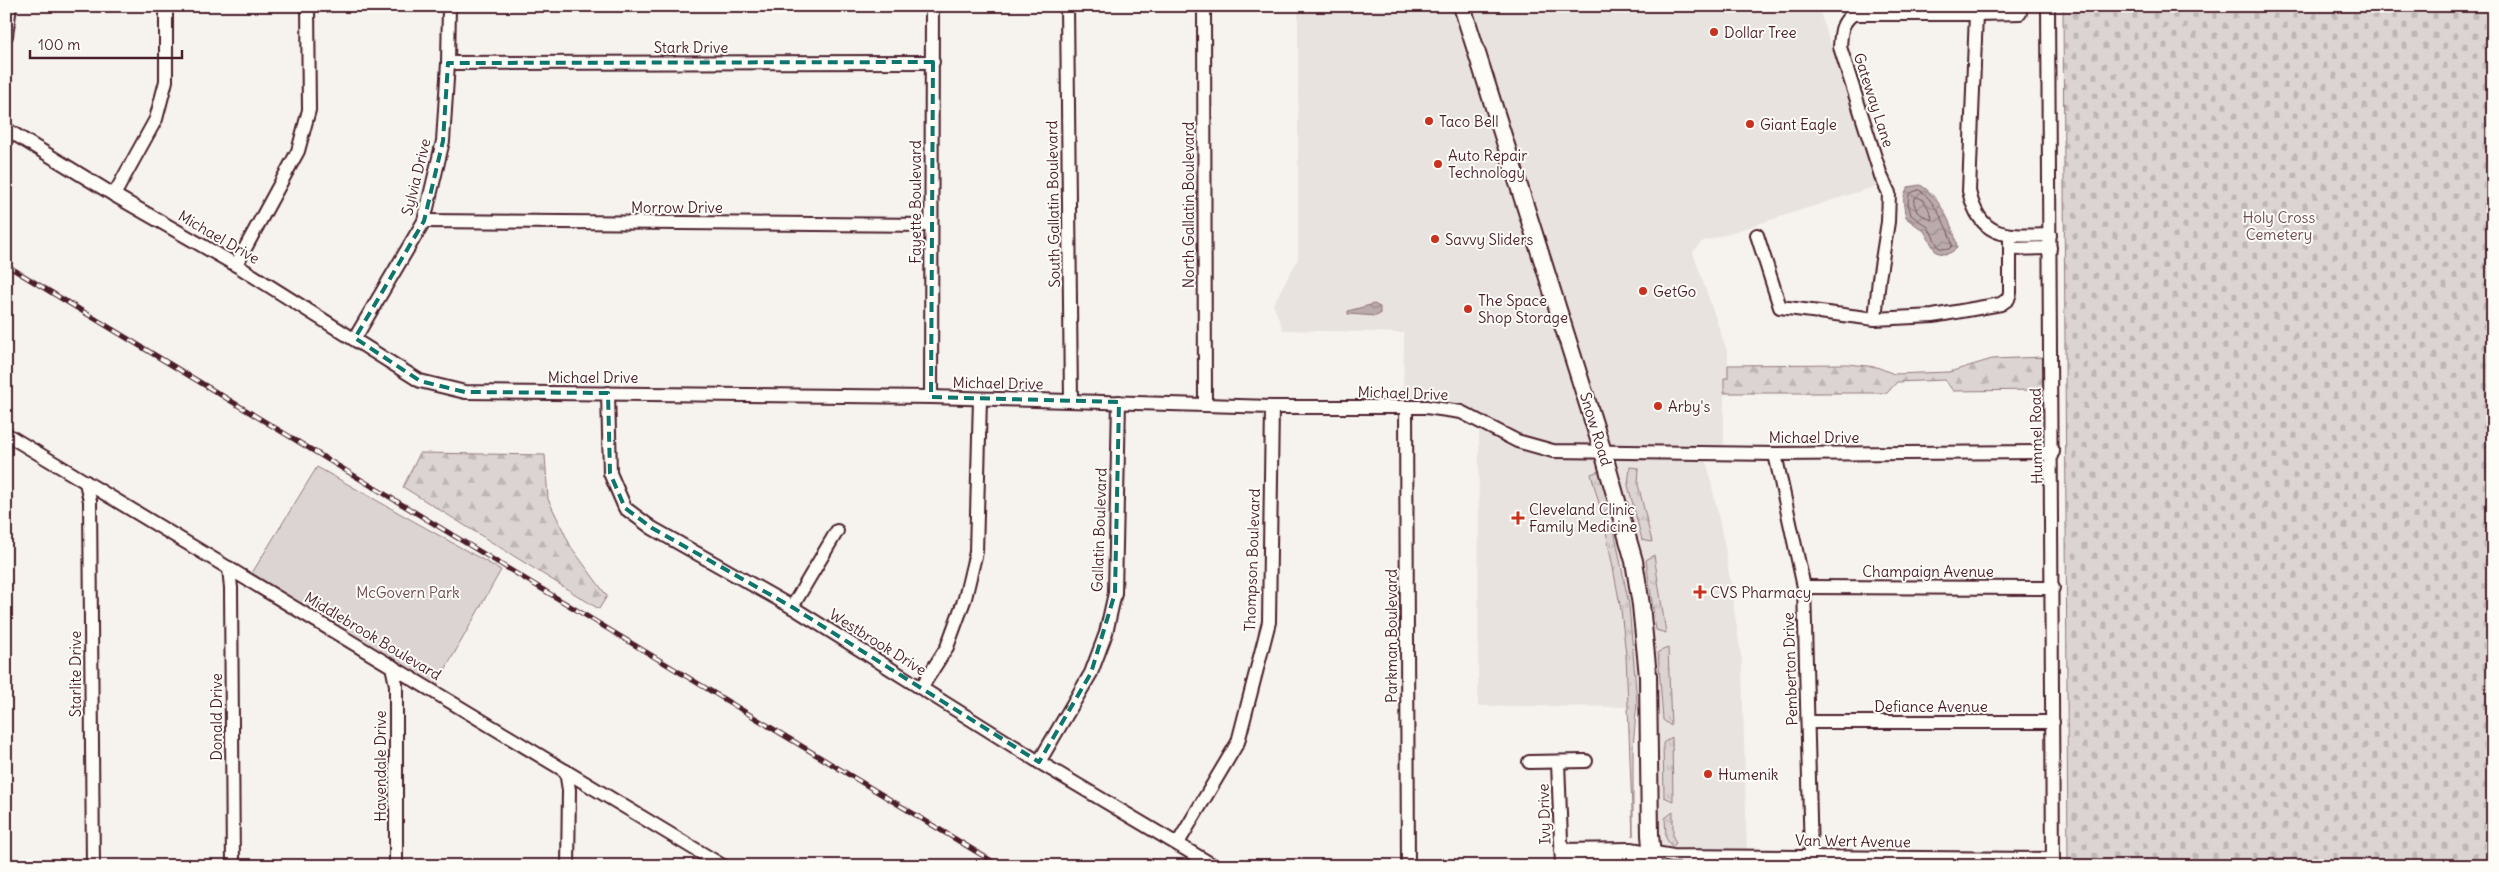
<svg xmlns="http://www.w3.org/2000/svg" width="2499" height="872" viewBox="0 0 2499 872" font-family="Delius,sans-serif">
	<defs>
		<pattern id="grass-tufts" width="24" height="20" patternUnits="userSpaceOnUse" patternTransform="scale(1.25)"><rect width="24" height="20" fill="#dcd4d2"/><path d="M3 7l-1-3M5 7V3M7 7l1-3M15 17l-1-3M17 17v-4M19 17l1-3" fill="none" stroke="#beb6b4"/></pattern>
		<pattern id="forest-firs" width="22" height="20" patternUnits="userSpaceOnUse" patternTransform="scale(1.25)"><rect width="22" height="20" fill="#dcd4d2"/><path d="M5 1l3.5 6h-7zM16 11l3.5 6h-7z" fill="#beb6b4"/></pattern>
		<pattern id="cemetery-stones" width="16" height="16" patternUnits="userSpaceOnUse" patternTransform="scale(1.25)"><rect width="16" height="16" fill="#dcd4d2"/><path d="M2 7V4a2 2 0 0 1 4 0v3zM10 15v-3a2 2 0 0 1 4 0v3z" fill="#beb6b4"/></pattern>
		<pattern id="water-waves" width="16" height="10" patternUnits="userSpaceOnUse" patternTransform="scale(1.25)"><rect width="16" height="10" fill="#bbabac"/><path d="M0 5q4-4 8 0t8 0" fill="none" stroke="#9a8b8c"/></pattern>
	</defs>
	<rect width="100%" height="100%" fill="#f6f3ef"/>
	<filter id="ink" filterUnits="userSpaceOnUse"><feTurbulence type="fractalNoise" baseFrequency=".02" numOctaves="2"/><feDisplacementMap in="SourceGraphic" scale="10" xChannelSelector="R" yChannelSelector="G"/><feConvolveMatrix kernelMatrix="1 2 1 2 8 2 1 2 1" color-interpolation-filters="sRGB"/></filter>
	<g filter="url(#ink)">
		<polygon fill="#e9e3e0" points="1298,6 1818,6 1877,186 1702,242 1693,252 1728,354 1728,379 1724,379 1724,457 1706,458 1725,547 1742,662 1747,851 1641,851 1639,707 1478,706 1479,415 1403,403 1404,333 1283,330 1273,304 1298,259"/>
		<g fill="url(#grass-tufts)" stroke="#937a7e">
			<polygon points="1630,467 1639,468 1638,484 1652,542 1642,540 1628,485"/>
			<polygon points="1599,471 1609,507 1602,514 1591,474"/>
			<polygon points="1605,526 1614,530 1629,605 1637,702 1633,747 1633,836 1626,655 1621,610"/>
			<polygon points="1654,555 1666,633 1656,630 1646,560"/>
			<polygon points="1668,648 1671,726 1663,720 1658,652"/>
			<polygon points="1672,737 1673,801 1664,797 1663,743"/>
			<polygon points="1673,812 1673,837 1676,843 1672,847 1666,838 1665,818"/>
		</g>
		<g fill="url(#forest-firs)" stroke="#937a7e">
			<polygon points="2043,357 2044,390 1953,391 1945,380 1897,382 1887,393 1724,393 1724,378 1728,378 1728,365 1847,364 1877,367 1894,374 1949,372 1992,359"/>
			<polygon points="420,453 545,455 548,499 571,547 607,596 599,609 403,487"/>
		</g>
		<polygon fill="url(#cemetery-stones)" stroke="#937a7e" points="2063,6 2493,6 2493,866 2068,866"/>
		<polygon fill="#dcd4d2" stroke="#937a7e" points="317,467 501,570 436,686 252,573"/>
		<g fill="url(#water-waves)" stroke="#8e7378">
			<path d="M1920 185C1937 193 1956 229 1957 248 1949 255 1945 255 1936 252L1924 231 1906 218C1904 207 1901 197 1908 187Z"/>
			<polygon points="1374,304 1380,307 1380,314 1376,316 1348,314 1348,311"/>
		</g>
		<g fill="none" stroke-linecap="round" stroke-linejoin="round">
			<g stroke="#77575f" stroke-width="1">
				<path d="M1919 190C1931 195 1951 232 1952 246L1949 249 1939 248 1928 227 1911 215 1908 203 1909 194Z"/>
				<path d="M1916 197C1926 198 1928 209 1932 217L1931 220 1917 212 1914 203Z"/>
			</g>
			<defs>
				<g id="minor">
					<polyline points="1067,6 1071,401"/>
					<polyline points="1204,6 1205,404"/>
					<polyline points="2048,6 2053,866"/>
					<polyline points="1976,14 2020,13"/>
					<polyline points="6,36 10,6"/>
					<polyline points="448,63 933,62"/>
					<polyline points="6,129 114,195 236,265 420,381 465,392 931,397 1272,407 1426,407 1461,412 1517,441 1553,451 1775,454 2053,452"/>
					<polyline points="114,195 156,119 166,81 166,6"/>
					<polyline points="424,221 931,225"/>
					<polyline points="1757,235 1780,307 1875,319 1933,316 2001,304 2008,299 2010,293 2010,236"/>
					<polyline points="2010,249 2050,248"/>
					<polyline points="236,265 298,151 309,110 308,6"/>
					<path d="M1875 319 1879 279 1888 222 1889 193 1881 176 1840 47C1841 32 1841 23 1853 14H1976L1969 191C1980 240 2007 236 2050 235"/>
					<polyline points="355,338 424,221 443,141 448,63 449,6"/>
					<polyline points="608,393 610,473 625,508 652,528 792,607 1039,762 1214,866"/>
					<polyline points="931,397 932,6"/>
					<polyline points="1406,407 1408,866"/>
					<polyline points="6,434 723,866"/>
					<polyline points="1775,454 1804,587 1811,856"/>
					<polyline points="86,482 90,501 93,866"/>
					<polyline points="229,568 231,588 233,866"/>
					<polyline points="1804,587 2053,588"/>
					<polyline points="792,607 837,531"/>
					<polyline points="392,666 396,685 396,866"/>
					<polyline points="921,688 947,647 965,598 976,552 980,399"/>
					<polyline points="1809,722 2053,722"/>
					<polyline points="1039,762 1091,673 1106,633 1115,593 1119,402"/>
					<polyline points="1529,762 1586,761"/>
					<polyline points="1558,762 1562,866"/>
					<polyline points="566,771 569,790 568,866"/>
					<polyline points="1178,843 1238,742 1269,622 1272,407"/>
					<polyline points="1561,850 1631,849 1673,856 2053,859"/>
					<polyline points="1562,861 1631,858 1647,855"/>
				</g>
				<polyline id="major" points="1462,6 1603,452 1634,561 1641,605 1648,676 1650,835 1653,866"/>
			</defs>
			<use href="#minor" stroke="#4a1f2b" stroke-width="16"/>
			<use href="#major" stroke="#4a1f2b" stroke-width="20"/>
			<use href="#minor" stroke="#fdfcf7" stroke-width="12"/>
			<use href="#major" stroke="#fdfcf7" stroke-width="16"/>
			<defs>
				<polyline id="rail" points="6,265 1000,866"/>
			</defs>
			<use href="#rail" stroke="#4a1f2b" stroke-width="5"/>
			<use href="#rail" stroke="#fdfcf7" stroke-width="3" stroke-dasharray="9" stroke-linecap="butt"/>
		</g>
	</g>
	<path fill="none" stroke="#0f766e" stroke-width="4" stroke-dasharray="10 6" stroke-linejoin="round" d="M933 62 931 397 1119 402 1115 593 1091 673 1039 762 792 607 652 528 625 508 610 473 608 393 465 392 420 381 355 338 424 221 443 141 448 63Z"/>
	<g fill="#c8321e" stroke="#fdfcf7" stroke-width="2">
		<circle cx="1714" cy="32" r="5"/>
		<circle cx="1429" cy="121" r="5"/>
		<circle cx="1750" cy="124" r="5"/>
		<circle cx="1438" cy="164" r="5"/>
		<circle cx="1435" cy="239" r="5"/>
		<circle cx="1643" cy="291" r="5"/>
		<circle cx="1468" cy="309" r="5"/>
		<circle cx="1658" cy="406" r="5"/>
		<path d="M1515.5 510.5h5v5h5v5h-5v5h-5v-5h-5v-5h5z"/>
		<path d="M1697.5 584.5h5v5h5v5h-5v5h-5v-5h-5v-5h5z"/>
		<circle cx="1708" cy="774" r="5"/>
	</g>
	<g text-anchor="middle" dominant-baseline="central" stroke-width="4" stroke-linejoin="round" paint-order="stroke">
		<g font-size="15" fill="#4a1f2b" stroke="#fdfcf7" text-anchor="start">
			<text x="1724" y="32">Dollar Tree</text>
			<text x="1439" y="121">Taco Bell</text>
			<text x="1760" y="124">Giant Eagle</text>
			<text x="1448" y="155">Auto Repair<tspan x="1448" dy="17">Technology</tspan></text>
			<text x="1445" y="239">Savvy Sliders</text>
			<text x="1653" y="291">GetGo</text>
			<text x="1478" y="300">The Space<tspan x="1478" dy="17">Shop Storage</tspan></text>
			<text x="1668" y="406">Arby's</text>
			<text x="1529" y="509">Cleveland Clinic<tspan x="1529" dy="17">Family Medicine</tspan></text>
			<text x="1710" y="592">CVS Pharmacy</text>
			<text x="1718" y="774">Humenik</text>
		</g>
		<g font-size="15" fill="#4a1f2b" stroke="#fdfcf7">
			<text x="691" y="47">Stark Drive</text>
			<text transform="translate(1874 100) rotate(72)">Gateway Lane</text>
			<text transform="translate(416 177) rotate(-76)">Sylvia Drive</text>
			<text transform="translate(915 202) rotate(-90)">Fayette Boulevard</text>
			<text transform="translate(1053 204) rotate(-91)">South Gallatin Boulevard</text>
			<text transform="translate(1188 205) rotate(-90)">North Gallatin Boulevard</text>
			<text x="677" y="207">Morrow Drive</text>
			<text transform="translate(219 237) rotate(30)">Michael Drive</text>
			<text x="593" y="377">Michael Drive</text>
			<text transform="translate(998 383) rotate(1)">Michael Drive</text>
			<text transform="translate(1403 393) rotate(2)">Michael Drive</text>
			<text transform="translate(1596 429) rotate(73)">Snow Road</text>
			<text transform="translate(2036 436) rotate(-91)">Hummel Road</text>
			<text x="1814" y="437">Michael Drive</text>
			<text transform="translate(1099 530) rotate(-88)">Gallatin Boulevard</text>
			<text transform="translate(1252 560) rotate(-88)">Thompson Boulevard</text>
			<text x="1928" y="571">Champaign Avenue</text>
			<text transform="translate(373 636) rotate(31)">Middlebrook Boulevard</text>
			<text transform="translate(1391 636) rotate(-90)">Parkman Boulevard</text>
			<text transform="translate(878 642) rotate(32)">Westbrook Drive</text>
			<text transform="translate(1790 669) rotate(-92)">Pemberton Drive</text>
			<text transform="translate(75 674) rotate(-90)">Starlite Drive</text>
			<text x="1931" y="706">Defiance Avenue</text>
			<text transform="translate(216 717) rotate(-90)">Donald Drive</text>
			<text transform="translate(380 766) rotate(-90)">Havendale Drive</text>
			<text transform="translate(1544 814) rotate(-92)">Ivy Drive</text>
			<text transform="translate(1853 841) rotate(1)">Van Wert Avenue</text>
		</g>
		<g font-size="15" fill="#6e4c55" stroke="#fdfcf7">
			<text x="2279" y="217">Holy Cross<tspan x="2279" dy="17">Cemetery</tspan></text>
			<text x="408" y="592">McGovern Park</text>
		</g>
	</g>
	<rect width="2499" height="872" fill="none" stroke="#fdfcf7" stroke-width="25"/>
	<rect x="12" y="12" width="2474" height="847" fill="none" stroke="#4a1f2b" stroke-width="2" filter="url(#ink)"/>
	<path d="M30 50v8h152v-8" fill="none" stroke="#4a1f2b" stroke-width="2.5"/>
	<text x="38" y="50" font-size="15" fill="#4a1f2b" stroke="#fdfcf7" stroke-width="4" paint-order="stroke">100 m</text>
</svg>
